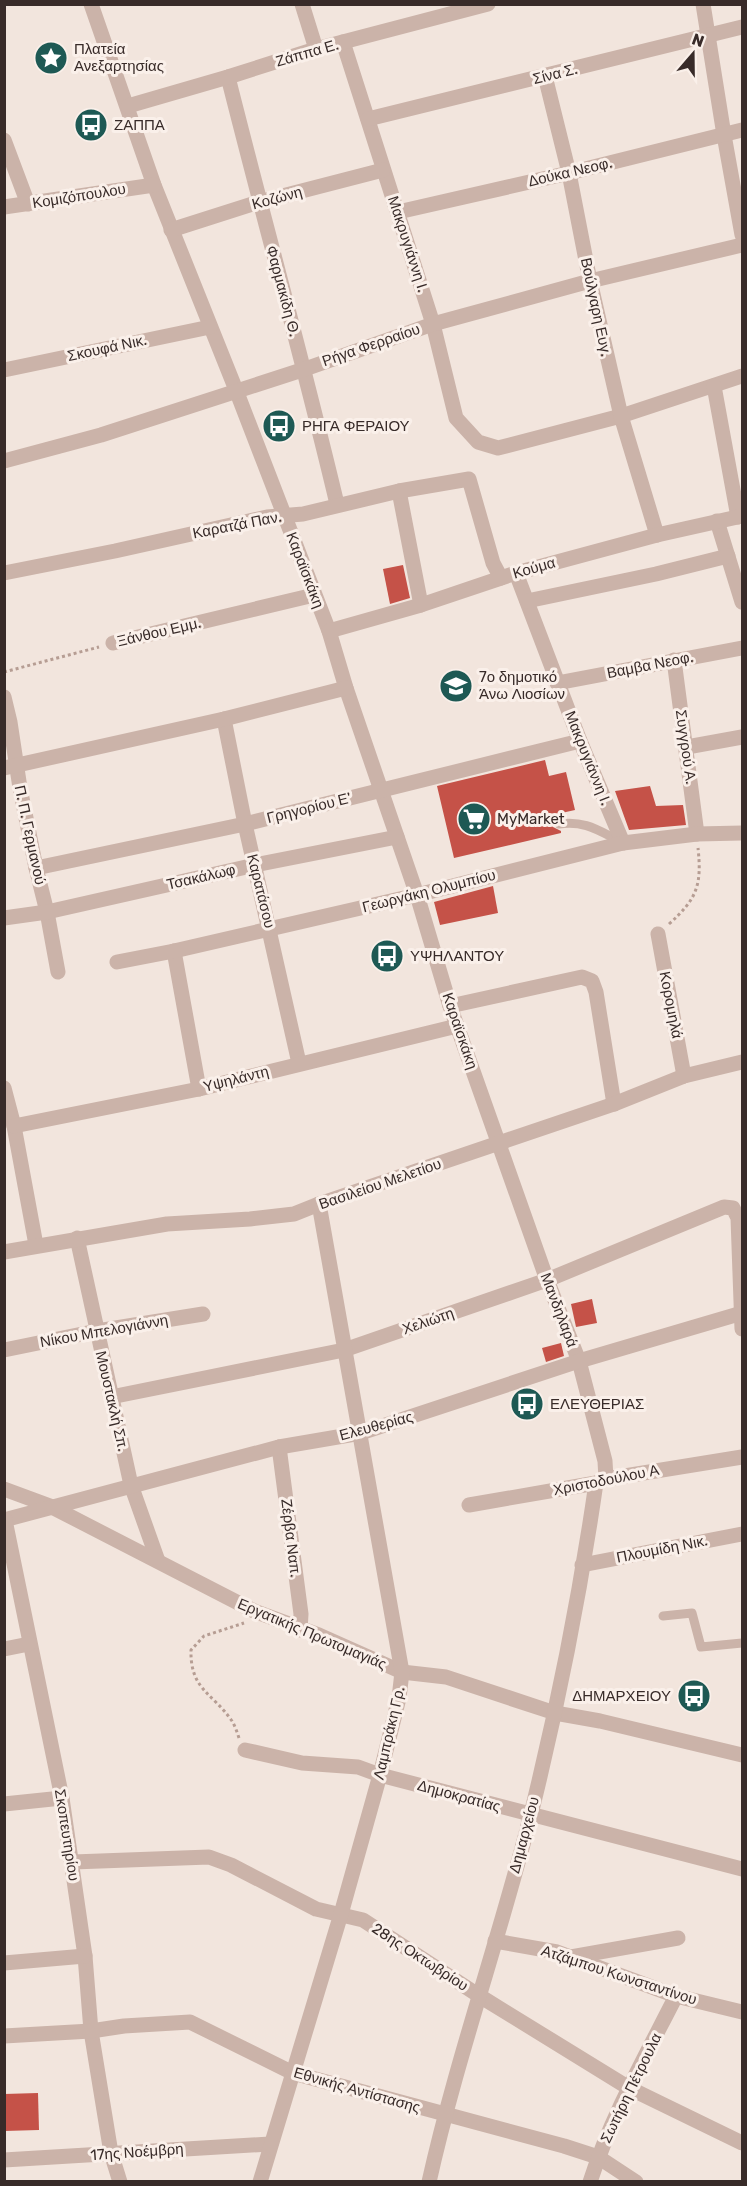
<svg xmlns="http://www.w3.org/2000/svg" width="747" height="2186" viewBox="0 0 747 2186" font-family="Rubik,sans-serif">
	<rect width="100%" height="100%" fill="#f2e5dd"/>
	<g fill="#c55248">
		<polygon points="403,565 410,598 390,604 383,569"/>
		<polygon points="545,760 549,776 566,772 575,810 557,814 558,817 553,821 553,827 561,831 561,833 454,858 437,786"/>
		<polygon points="650,786 656,806 683,805 686,825 629,830 615,791"/>
		<polygon points="493,886 498,913 440,925 434,902"/>
		<polygon points="592,1299 597,1323 576,1327 571,1304"/>
		<polygon points="561,1343 564,1356 546,1362 542,1348"/>
		<polygon points="38,2093 39,2130 4,2131 4,2094"/>
	</g>
	<g fill="none" stroke-linecap="round" stroke-linejoin="round">
		<g stroke="#b69d93" stroke-width="3" stroke-dasharray="3 3" stroke-linecap="butt">
			<polyline points="4,672 99,647"/>
			<path d="M669 924C697 899 702 885 698 848"/>
			<path d="M239 1738C237 1732 235 1726 232 1721 213 1693 190 1690 191 1650L204 1636 244 1623"/>
		</g>
		<g stroke="#cbb3a9" stroke-width="9">
			<path d="M559 824C585 820 599 831 622 842"/>
			<polyline points="663,1616 692,1613 701,1647 742,1643"/>
		</g>
		<g stroke="#cbb3a9" stroke-width="15">
			<polyline points="91,4 154,185 236,390 329,631 346,688 417,895 450,1006 547,1280 579,1361 605,1461 606,1479"/>
			<polyline points="302,4 316,49"/>
			<polyline points="703,4 724,135 742,235"/>
			<polyline points="343,42 433,324 456,418 478,442 498,448 621,416 742,376"/>
			<polyline points="545,76 569,173 590,281 621,416 657,535"/>
			<path d="M228 77C264 220 303 361 337 504"/>
			<polyline points="128,106 228,77 316,49 488,4"/>
			<polyline points="368,119 742,27"/>
			<polyline points="4,140 28,204"/>
			<polyline points="4,207 154,185"/>
			<polyline points="398,212 569,173 742,130"/>
			<polyline points="171,230 259,202 383,170"/>
			<polyline points="4,370 210,327"/>
			<polyline points="714,386 738,517"/>
			<polyline points="4,461 101,435 305,369 433,324 590,281 742,245"/>
			<polyline points="399,491 421,605"/>
			<polyline points="717,521 742,602"/>
			<polyline points="4,573 115,551 267,517 303,514 399,491 469,479 493,563 501,578"/>
			<polyline points="516,573 580,741 623,843"/>
			<polyline points="527,601 656,574 728,556"/>
			<polyline points="329,631 421,605 516,573 657,535 742,516"/>
			<polyline points="113,643 314,595"/>
			<polyline points="674,660 697,834"/>
			<polyline points="557,683 742,648"/>
			<polyline points="4,697 10,722 20,788 36,868 47,912 58,972"/>
			<polyline points="224,719 245,824 299,1063"/>
			<polyline points="687,747 742,737"/>
			<polyline points="4,768 224,719 346,688"/>
			<polyline points="36,868 245,824 580,741"/>
			<polyline points="4,918 47,912 255,865 397,837"/>
			<polyline points="658,934 684,1076"/>
			<polyline points="174,951 199,1089"/>
			<polyline points="117,962 174,951 417,895 623,843 697,834 742,833"/>
			<polyline points="450,1006 582,977 592,981 596,992 614,1104"/>
			<polyline points="4,1088 14,1126 36,1245"/>
			<polyline points="14,1126 199,1089 457,1026"/>
			<polyline points="77,1238 131,1485 158,1561"/>
			<polyline points="4,1252 167,1224 250,1219 294,1214 319,1204 614,1104 684,1076 742,1062"/>
			<polyline points="4,1350 97,1331 203,1314"/>
			<polyline points="111,1397 344,1350 547,1280 724,1207 733,1208 738,1218 742,1329"/>
			<polyline points="279,1447 301,1614 300,1630"/>
			<polyline points="4,1489 50,1506 254,1611 319,1635 402,1672 446,1677 555,1713 600,1721 742,1755"/>
			<polyline points="469,1505 596,1483 606,1479 742,1457"/>
			<polyline points="4,1520 279,1447 361,1433 579,1361 742,1313"/>
			<polyline points="5,1520 62,1798 85,1956 91,2031 111,2153 120,2182"/>
			<polyline points="582,1565 742,1534"/>
			<polyline points="4,1649 29,1644"/>
			<polyline points="245,1750 302,1763 358,1767 380,1775 742,1869"/>
			<polyline points="4,1804 62,1798"/>
			<polyline points="73,1862 209,1857 231,1865 316,1909 363,1920 478,1995 629,2088 742,2143"/>
			<polyline points="495,1941 557,1952 676,1996 742,2012"/>
			<polyline points="571,1957 678,1938"/>
			<polyline points="4,1963 85,1956"/>
			<polyline points="4,2036 91,2031 124,2026 190,2022 293,2073 564,2146 598,2157 636,2182"/>
			<polyline points="4,2160 270,2144"/>
			<polyline points="260,2182 341,1914 380,1775 399,1698 402,1672 319,1204"/>
			<path d="M429 2182C457 2057 500 1937 531 1814 558 1705 580 1594 596 1483"/>
			<path d="M590 2182C611 2117 645 2057 676 1996"/>
		</g>
	</g>
	<defs>
		<symbol id="sight-disc" viewBox="-11 -11 22 22"><circle r="9.5" fill="#1e5954" stroke="#faf0ea"/><path d="M0-6L1.8-2.2L6-1.7L2.9 1.2L3.7 5.4L0 3.3L-3.7 5.4L-2.9 1.2L-6-1.7L-1.8-2.2Z" fill="#fff"/></symbol>
		<symbol id="bus-disc" viewBox="-11 -11 22 22"><circle r="9.5" fill="#1e5954" stroke="#faf0ea"/><path d="M-5-6H5V4H4V6H2V4H-2V6H-4V4H-5ZM-3.5-4V0h7V-4ZM-3.5 1.2v1.5H-2V1.2ZM2 1.2v1.5H3.5V1.2Z" fill="#fff"/></symbol>
		<symbol id="school-disc" viewBox="-11 -11 22 22"><circle r="9.5" fill="#1e5954" stroke="#faf0ea"/><path d="M0-5L7-2L0 1L-7-2ZM-4 1L0 2.5L4 1V4Q0 6-4 4Z" fill="#fff"/></symbol>
		<symbol id="supermarket-disc" viewBox="-11 -11 22 22"><circle r="9.5" fill="#1e5954" stroke="#faf0ea"/><path d="M-6-5.5h2.5l.6 2H6L4.5 2H-2.5L-4.4-4H-6ZM-1.5 3.2a1.3 1.3 0 1 0 .1 0ZM3 3.2a1.3 1.3 0 1 0 .1 0Z" fill="#fff"/></symbol>
	</defs>
	<g fill-rule="evenodd">
		<use href="#sight-disc" x="32" y="39" width="38" height="38"/>
		<use href="#bus-disc" x="72" y="106" width="38" height="38"/>
		<use href="#bus-disc" x="260" y="407" width="38" height="38"/>
		<use href="#school-disc" x="437" y="667" width="38" height="38"/>
		<use href="#supermarket-disc" x="455" y="800" width="38" height="38"/>
		<use href="#bus-disc" x="368" y="937" width="38" height="38"/>
		<use href="#bus-disc" x="508" y="1385" width="38" height="38"/>
		<use href="#bus-disc" x="675" y="1677" width="38" height="38"/>
	</g>
	<g text-anchor="middle" dominant-baseline="central" stroke-width="6" stroke-linejoin="round" paint-order="stroke">
		<g font-size="15" fill="#382b29" stroke="#faf0ea" text-anchor="start">
			<text x="74" y="49">Πλατεία<tspan x="74" dy="17">Ανεξαρτησίας</tspan></text>
			<text x="114" y="125">ΖΑΠΠΑ</text>
			<text x="302" y="426">ΡΗΓΑ ΦΕΡΑΙΟΥ</text>
			<text x="479" y="677">7ο δημοτικό<tspan x="479" dy="17">Άνω Λιοσίων</tspan></text>
			<text x="497" y="819">MyMarket</text>
			<text x="410" y="956">ΥΨΗΛΑΝΤΟΥ</text>
			<text x="550" y="1404">ΕΛΕΥΘΕΡΙΑΣ</text>
			<text x="671" y="1696" text-anchor="end">ΔΗΜΑΡΧΕΙΟΥ</text>
		</g>
		<g font-size="15" fill="#382b29" stroke="#faf0ea">
			<text transform="translate(307 53) rotate(-16)">Ζάππα Ε.</text>
			<text transform="translate(555 74) rotate(-14)">Σίνα Σ.</text>
			<text transform="translate(570 172) rotate(-13)">Δούκα Νεοφ.</text>
			<text transform="translate(79 196) rotate(-9)">Κομιζόπουλου</text>
			<text transform="translate(277 198) rotate(-15)">Κοζώνη</text>
			<text transform="translate(408 244) rotate(72)">Μακρυγιάννη Ι.</text>
			<text transform="translate(283 291) rotate(75)">Φαρμακίδη Θ.</text>
			<text transform="translate(596 307) rotate(78)">Βούλγαρη Ευγ.</text>
			<text transform="translate(371 345) rotate(-19)">Ρήγα Φερραίου</text>
			<text transform="translate(107 348) rotate(-12)">Σκουφά Νικ.</text>
			<text transform="translate(237 525) rotate(-11)">Καρατζά Παν.</text>
			<text transform="translate(534 568) rotate(-16)">Κούμα</text>
			<text transform="translate(305 570) rotate(69)">Καραϊσκάκη</text>
			<text transform="translate(159 632) rotate(-13)">Ξάνθου Εμμ.</text>
			<text transform="translate(650 665) rotate(-11)">Βαμβα Νεοφ.</text>
			<text transform="translate(686 747) rotate(82)">Συγγρού Α.</text>
			<text transform="translate(588 758) rotate(68)">Μακρυγιάννη Ι.</text>
			<text transform="translate(309 808) rotate(-14)">Γρηγορίου Ε'</text>
			<text transform="translate(30 835) rotate(78)">Π. Π. Γερμανού</text>
			<text transform="translate(201 877) rotate(-13)">Τσακάλωφ</text>
			<text transform="translate(261 891) rotate(76)">Καρατάσου</text>
			<text transform="translate(429 891) rotate(-14)">Γεωργάκη Ολυμπίου</text>
			<text transform="translate(671 1005) rotate(79)">Κορομηλά</text>
			<text transform="translate(460 1031) rotate(71)">Καραϊσκάκη</text>
			<text transform="translate(236 1079) rotate(-14)">Υψηλάντη</text>
			<text transform="translate(380 1184) rotate(-19)">Βασιλείου Μελετίου</text>
			<text transform="translate(559 1310) rotate(69)">Μανδηλαρά</text>
			<text transform="translate(428 1321) rotate(-19)">Χελιώτη</text>
			<text transform="translate(104 1331) rotate(-10)">Νίκου Μπελογιάννη</text>
			<text transform="translate(112 1401) rotate(77)">Μουστακλή Σπ.</text>
			<text transform="translate(376 1426) rotate(-15)">Ελευθερίας</text>
			<text transform="translate(606 1480) rotate(-11)">Χριστοδούλου Α</text>
			<text transform="translate(291 1538) rotate(83)">Ζέρβα Ναπ.</text>
			<text transform="translate(662 1549) rotate(-11)">Πλουμίδη Νικ.</text>
			<text transform="translate(312 1634) rotate(23)">Εργατικής Πρωτομαγιάς</text>
			<text transform="translate(389 1733) rotate(-77)">Λαμπράκη Γρ.</text>
			<text transform="translate(459 1796) rotate(15)">Δημοκρατίας</text>
			<text transform="translate(67 1835) rotate(81)">Σκοπευτηρίου</text>
			<text transform="translate(524 1835) rotate(-75)">Δημαρχείου</text>
			<text transform="translate(420 1957) rotate(33)">28ης Οκτωβρίου</text>
			<text transform="translate(619 1975) rotate(18)">Ατζάμπου Κωνσταντίνου</text>
			<text transform="translate(631 2088) rotate(-64)">Σωτήρη Πέτρουλα</text>
			<text transform="translate(357 2090) rotate(16)">Εθνικής Αντίστασης</text>
			<text transform="translate(137 2152) rotate(-4)">17ης Νοέμβρη</text>
		</g>
	</g>
	<rect width="747" height="2186" fill="none" stroke="#382b29" stroke-width="12"/>
	<g transform="translate(693 54) rotate(20)" stroke="#faf0ea" stroke-width="4.5" paint-order="stroke">
	<path d="M0-4.5L10 22L0 15L-10 22Z" fill="#382b29"/>
	<text y="-9" font-size="16" font-weight="bold" text-anchor="middle" fill="#382b29">N</text>
	</g>
</svg>
